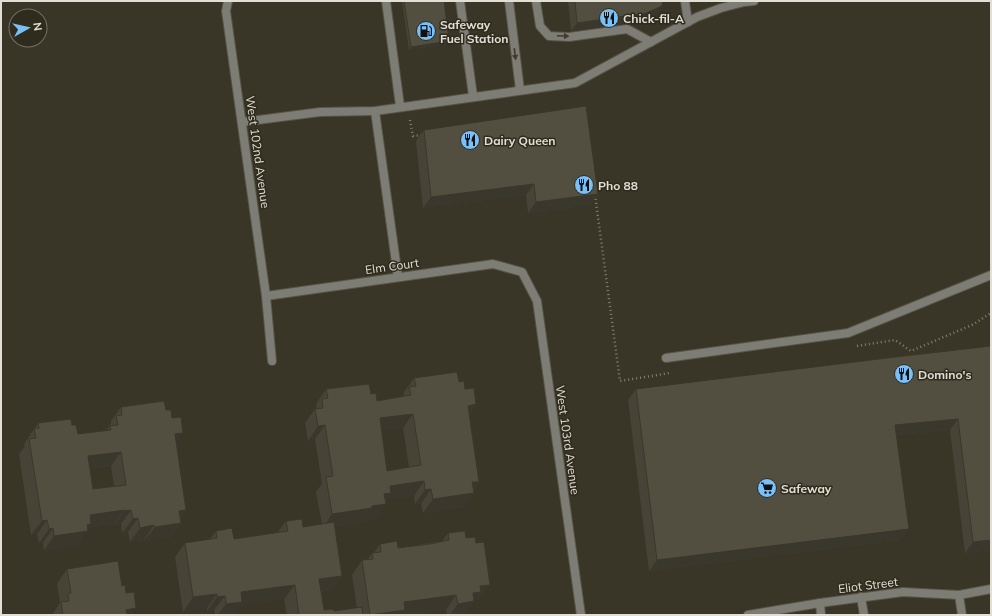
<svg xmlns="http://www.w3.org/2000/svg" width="992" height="616" viewBox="0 0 992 616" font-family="Mulish,sans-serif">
	<rect width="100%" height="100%" fill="#393527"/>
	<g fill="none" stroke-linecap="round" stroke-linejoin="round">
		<defs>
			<g id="lane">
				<polyline points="386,1 400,106"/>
				<polyline points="460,1 473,96"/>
				<polyline points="509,1 520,90"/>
				<polyline points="536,1 540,26 549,36 569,37 627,29 651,42"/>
				<polyline points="685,1 688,22"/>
				<polyline points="375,111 398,277"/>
				<polyline points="242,122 320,112 375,111 575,83 697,17 721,8 744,2 754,1"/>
				<polyline points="266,296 272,361"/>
				<polyline points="666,358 848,333 991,275"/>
				<polyline points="959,595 962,615"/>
				<polyline points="861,597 864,615"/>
				<polyline points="820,603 821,615"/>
			</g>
			<g id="street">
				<polyline points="228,1 226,11 266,296 493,264 522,272 537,301 581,615"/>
				<polyline points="744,1 744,2"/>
				<polyline points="748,615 820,603 903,592 959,595 991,589"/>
			</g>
		</defs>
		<use href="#lane" stroke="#575446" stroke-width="10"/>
		<use href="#street" stroke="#575446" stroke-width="10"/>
		<g stroke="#858176" stroke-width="2.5" stroke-dasharray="1 3" stroke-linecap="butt">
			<polyline points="410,120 413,136 423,135"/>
			<polyline points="595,195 620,381 670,373"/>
			<polyline points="857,346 895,340 911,351 972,325 991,313"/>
		</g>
		<use href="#lane" stroke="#7e7d75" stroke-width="8"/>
		<use href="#street" stroke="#7e7d75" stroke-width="8"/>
	</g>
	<g fill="#474437" fill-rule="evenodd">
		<polygon points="402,1 444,1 447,44 409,50"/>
		<polygon points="568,1 663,1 656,14 640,22 571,31"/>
		<polygon points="424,130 598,194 590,205 528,213 526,195 423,208 416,141"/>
		<polygon points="991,346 991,550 965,553 950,430 896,435 901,540 649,571 628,400 636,389"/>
		<path d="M414 378 459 382 465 389 476 404 469 415 479 482 473 489 464 507 423 513 421 504H415L414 496 387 499 376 519 363 521 362 522 335 527 342 576 332 590 321 592 324 610 334 611 357 608 352 575 362 560 368 559 372 553H374L380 544 398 548 442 541 448 533 466 538 480 599 475 600 464 615H447L446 610 407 615H287L284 599 240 605 233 615H215L214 610 207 611V608L183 612 175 557 185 543 210 539 216 531 234 539 278 532 286 521 303 527 322 524 316 492 322 484 318 458 315 439 308 441 305 423 317 406 316 404 326 389 371 394 377 401 403 396 404 394V392ZM403 428 409 467 387 471 382 431Z"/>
		<path d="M121 407 166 410 176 443 186 510 180 518 181 523 171 537 144 541V540L130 542 128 532 122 533 121 524 114 525V524L89 528 78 546 44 550 43 543H39L37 534 31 535 19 454 25 446 24 444 38 423 72 425 78 434 107 430 111 423V421ZM111 466 114 486 93 489 90 469Z"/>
		<polygon points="67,569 122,586 126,593 132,615 52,615 60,603 57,584"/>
	</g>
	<g fill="#3a372d">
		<polygon points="662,6 656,14 640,22 571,31 577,23"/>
		<polygon points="449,41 447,44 409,50 411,47"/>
		<polygon points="534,184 526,195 423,208 431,197"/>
		<polygon points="598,194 590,205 528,213 536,202"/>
		<polygon points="476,404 466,419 468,406"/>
		<polygon points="413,414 403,428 370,433 380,418"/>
		<polygon points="958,419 950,430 887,436 895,425"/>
		<polygon points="325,425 315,439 308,441 318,426"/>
		<polygon points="183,433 173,447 175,434"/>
		<polygon points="121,452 111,466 77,471 88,456"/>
		<polygon points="424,481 414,496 387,499 383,505 386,504 376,519 363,521 362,522 322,529 332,514 390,486"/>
		<polygon points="472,482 479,482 471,493 474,493 464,507 423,513 433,499"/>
		<polygon points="431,489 421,504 415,504 425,490"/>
		<polygon points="124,510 114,524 89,528 86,532 88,531 78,546 44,550 54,536 90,515"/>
		<polygon points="131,510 121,524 114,525 124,511"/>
		<polygon points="186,510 176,524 181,523 171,537 144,541 155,527 179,511"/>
		<polygon points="138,518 128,532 122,533 133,519"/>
		<polygon points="47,520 37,534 31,535 42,521"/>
		<polygon points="154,525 144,540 130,542 140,528"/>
		<polygon points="53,528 43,543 39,543 49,529"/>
		<polygon points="909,529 901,540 649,571 657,560"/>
		<polygon points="991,540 991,550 965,553 973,542"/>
		<polygon points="342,576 332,590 309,594 319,579"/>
		<polygon points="295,585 284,599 240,605 233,615 218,615 226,604 241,592"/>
		<polygon points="490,585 480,599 475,600 464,615 450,615 458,604 473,593 480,586"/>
		<polygon points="217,594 207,608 183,612 193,597"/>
		<polygon points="456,595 446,610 407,615 371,615 404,602"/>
		<polygon points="225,596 214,610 207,611 217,597"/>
		<polygon points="136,608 132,615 122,615 126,610"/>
	</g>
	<g fill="#534f40" stroke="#3a372d" fill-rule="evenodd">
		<polygon points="404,1 444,1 449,41 411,47"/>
		<polygon points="575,1 663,1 662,6 646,13 577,23"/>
		<polygon points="586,106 598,194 536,202 534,184 431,197 424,130"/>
		<polygon points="991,346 991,540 973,542 958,419 895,425 909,529 657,560 636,389 887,358"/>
		<path d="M457 372 459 382 464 381 465 389 474 388 476 404 468 406 479 482H472L474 493 433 499 431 489 425 490 424 481 390 486 391 493 384 494 386 504 372 506V508L332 514 326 477 333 476 328 444 325 425 318 426 315 409 323 408 322 399 328 398 326 389 369 384 371 394 376 393 377 401 411 395 409 387 416 386 414 378ZM413 414 421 465 387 471 380 418Z"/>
		<path d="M164 401 166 410H171L172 418 181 417 183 433 175 434 186 510 179 511 181 523 155 527 154 525 140 528 138 518 133 519 131 510 124 511V510L90 515 91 524 87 525 88 531 54 536 53 528 49 529 47 520 42 521 29 439 36 438 34 429 39 428 38 423 71 419 72 425H76L78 434 111 430 110 426 118 425 116 416 122 415 121 407ZM121 452 126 485 93 489 88 456Z"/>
		<polygon points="302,519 303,527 334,522 342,576 319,579 324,610 333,609 334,611 362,607 363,615 299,615 295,585 241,592 242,602 226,604 225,596 217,597 217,594 193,597 185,543 217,538 216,531 232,528 234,539 288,531 286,521"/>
		<polygon points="465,531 466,538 475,537 476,543 484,542 490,585 480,586 481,592 473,593 474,601 458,604 456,595 404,602 405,610 370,615 362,560 373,559 372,553 381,552 380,544 397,541 398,548 430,544 449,540 448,533"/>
		<polygon points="118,561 122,586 125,585 126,593 134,592 136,608 126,610 127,615 63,615 61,602 69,601 68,594 71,593 67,569"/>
	</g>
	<defs><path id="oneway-solid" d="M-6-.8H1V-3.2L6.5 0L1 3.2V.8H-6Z"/></defs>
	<g fill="#3f3b2f">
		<use href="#oneway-solid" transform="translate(563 36) rotate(2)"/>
		<use href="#oneway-solid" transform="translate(515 54) rotate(83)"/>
	</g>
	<defs>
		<symbol id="restaurant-disc" viewBox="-11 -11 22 22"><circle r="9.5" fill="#79bff8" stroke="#2f2b1d"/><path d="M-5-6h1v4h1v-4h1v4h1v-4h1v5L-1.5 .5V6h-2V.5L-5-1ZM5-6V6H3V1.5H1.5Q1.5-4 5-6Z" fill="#111"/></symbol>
		<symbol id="fuel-disc" viewBox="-11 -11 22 22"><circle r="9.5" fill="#79bff8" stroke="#2f2b1d"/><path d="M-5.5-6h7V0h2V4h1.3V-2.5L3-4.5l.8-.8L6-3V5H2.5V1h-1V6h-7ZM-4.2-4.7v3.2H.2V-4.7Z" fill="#111"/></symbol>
		<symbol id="supermarket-disc" viewBox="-11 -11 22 22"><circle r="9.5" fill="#79bff8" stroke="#2f2b1d"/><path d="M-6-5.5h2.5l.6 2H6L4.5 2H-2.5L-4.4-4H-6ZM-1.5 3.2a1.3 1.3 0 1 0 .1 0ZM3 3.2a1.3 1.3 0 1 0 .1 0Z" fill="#111"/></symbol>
	</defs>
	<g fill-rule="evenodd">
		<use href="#restaurant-disc" x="598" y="7" width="22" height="22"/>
		<use href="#fuel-disc" x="415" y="20" width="22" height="22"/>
		<use href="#restaurant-disc" x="459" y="129" width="22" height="22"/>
		<use href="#restaurant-disc" x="573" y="174" width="22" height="22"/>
		<use href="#restaurant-disc" x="893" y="363" width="22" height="22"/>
		<use href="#supermarket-disc" x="756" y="477" width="22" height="22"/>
	</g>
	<g text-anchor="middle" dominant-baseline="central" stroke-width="3" stroke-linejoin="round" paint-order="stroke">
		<g font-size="12" font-weight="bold" fill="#e1dfd6" stroke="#2f2b1d" text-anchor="start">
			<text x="623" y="18">Chick-fil-A</text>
			<text x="440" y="24">Safeway<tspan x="440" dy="14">Fuel Station</tspan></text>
			<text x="484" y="140">Dairy Queen</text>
			<text x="598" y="185">Pho 88</text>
			<text x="918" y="374">Domino's</text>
			<text x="781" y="488">Safeway</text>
		</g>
		<g font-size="12" fill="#e1dfd6" stroke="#2f2b1d">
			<text transform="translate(258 152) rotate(82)">West 102nd Avenue</text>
			<text transform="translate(392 266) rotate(-8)">Elm Court</text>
			<text transform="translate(568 440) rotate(82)">West 103rd Avenue</text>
			<text transform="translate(868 585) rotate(-7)">Eliot Street</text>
		</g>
	</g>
	<rect width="992" height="616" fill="none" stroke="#e1dfd6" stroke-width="4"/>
	<g transform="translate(28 28) rotate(82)"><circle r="19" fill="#2f2b1d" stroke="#767367"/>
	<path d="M0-3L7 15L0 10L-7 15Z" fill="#79bff8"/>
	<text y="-6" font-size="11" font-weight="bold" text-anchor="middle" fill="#e1dfd6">N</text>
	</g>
</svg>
